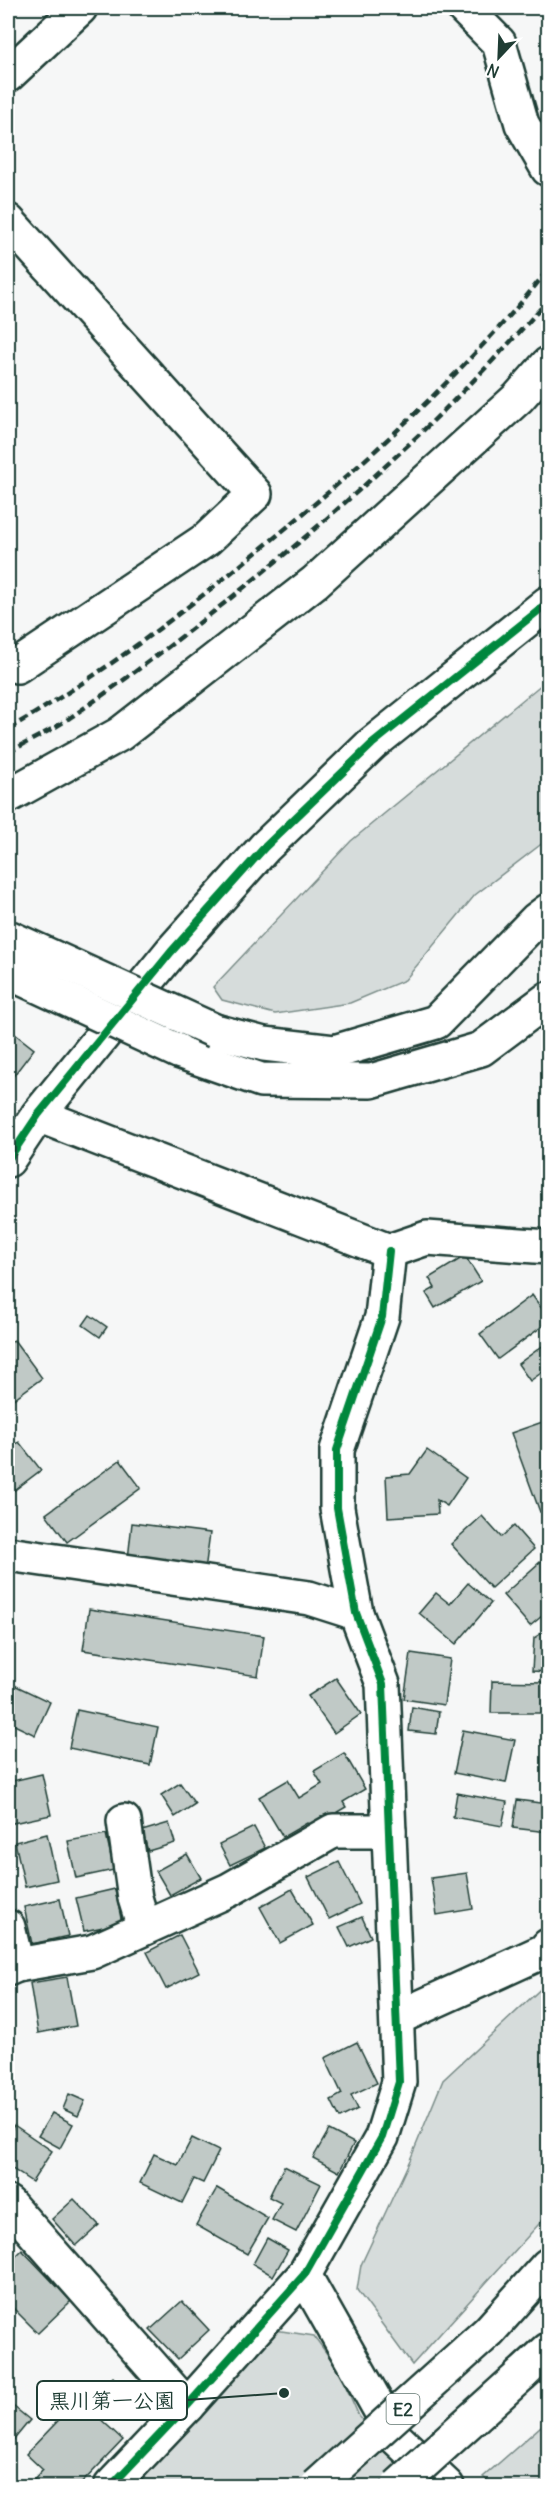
<svg xmlns="http://www.w3.org/2000/svg" width="556" height="2494" viewBox="0 0 556 2494" font-family="Delius,'Klee One',sans-serif">
	<rect width="100%" height="100%" fill="#f6f7f7"/>
	<filter id="ink" filterUnits="userSpaceOnUse"><feTurbulence type="fractalNoise" baseFrequency=".0167" numOctaves="2"/><feDisplacementMap in="SourceGraphic" scale="12" xChannelSelector="R" yChannelSelector="G"/><feConvolveMatrix kernelMatrix="1 2 1 2 8 2 1 2 1" color-interpolation-filters="sRGB"/></filter>
	<g filter="url(#ink)">
		<g fill="#d6dcdb" stroke="#7a8c88" stroke-width="1.5">
			<polygon points="548,679 548,839 475,895 405,980 350,1003 275,1014 222,1000 213,987 351,841"/>
			<polygon points="548,1982 548,2214 412,2365 357,2290 361,2265 410,2160 443,2080"/>
			<polygon points="275,2330 314,2336 338,2369 359,2416 401,2466 376,2486 136,2486"/>
			<polygon points="548,2420 548,2486 495,2486 483,2477"/>
		</g>
		<g fill="#c0c9c6" stroke="#1f3d34" stroke-width="1.5">
			<polygon points="15,1034 34,1049 8,1083 8,1044"/>
			<polygon points="465,1256 481,1281 435,1308 426,1293 435,1288 429,1278"/>
			<polygon points="532,1295 548,1317 548,1322 498,1359 480,1334"/>
			<polygon points="90,1315 107,1327 100,1337 83,1325"/>
			<polygon points="14,1340 42,1378 8,1403 8,1345"/>
			<polygon points="548,1342 548,1376 544,1371 530,1381 518,1364"/>
			<polygon points="548,1420 548,1509 540,1512 511,1433"/>
			<polygon points="19,1442 41,1470 8,1495 8,1451"/>
			<polygon points="427,1450 466,1478 447,1506 437,1500 438,1514 388,1517 386,1476 410,1474"/>
			<polygon points="120,1460 141,1488 67,1542 46,1514"/>
			<polygon points="482,1516 501,1537 514,1526 534,1549 491,1588 451,1544"/>
			<polygon points="132,1523 210,1533 205,1570 128,1559"/>
			<polygon points="548,1555 548,1611 530,1626 503,1595"/>
			<polygon points="468,1583 491,1603 456,1644 419,1613 436,1593 450,1604"/>
			<polygon points="89,1609 264,1636 258,1676 83,1650"/>
			<polygon points="548,1629 548,1672 532,1671 534,1638"/>
			<polygon points="411,1653 450,1659 444,1705 404,1699"/>
			<polygon points="336,1678 361,1714 334,1733 308,1696"/>
			<polygon points="492,1681 547,1682 546,1713 491,1713"/>
			<polygon points="8,1682 50,1702 35,1735 8,1722"/>
			<polygon points="412,1707 439,1712 436,1734 409,1731"/>
			<polygon points="77,1710 158,1727 150,1765 69,1748"/>
			<polygon points="463,1730 515,1740 506,1783 454,1773"/>
			<polygon points="344,1753 365,1789 343,1802 346,1807 310,1828 307,1823 283,1837 259,1797 288,1780 299,1798 322,1784 314,1771"/>
			<polygon points="42,1774 51,1815 8,1824 8,1782"/>
			<polygon points="180,1783 195,1804 175,1817 161,1795"/>
			<polygon points="457,1793 507,1802 502,1826 453,1817"/>
			<polygon points="517,1800 548,1804 548,1832 513,1828"/>
			<polygon points="169,1823 175,1843 148,1851 142,1831"/>
			<polygon points="254,1827 265,1848 230,1865 219,1844"/>
			<polygon points="47,1834 57,1880 25,1887 15,1842"/>
			<polygon points="106,1834 114,1870 76,1878 68,1841"/>
			<polygon points="187,1854 201,1878 170,1895 156,1871"/>
			<polygon points="339,1862 360,1904 329,1919 308,1877"/>
			<polygon points="467,1873 473,1909 437,1915 431,1878"/>
			<polygon points="115,1889 122,1923 84,1931 76,1898"/>
			<polygon points="292,1889 313,1925 280,1943 260,1907"/>
			<polygon points="60,1899 68,1936 32,1944 24,1907"/>
			<polygon points="362,1917 371,1937 349,1947 339,1927"/>
			<polygon points="180,1935 199,1972 166,1989 147,1952"/>
			<polygon points="67,1977 76,2026 38,2033 30,1983"/>
			<polygon points="357,2042 377,2083 351,2095 358,2109 340,2118 331,2100 342,2094 325,2058"/>
			<polygon points="69,2094 85,2101 78,2116 63,2109"/>
			<polygon points="52,2113 73,2124 60,2148 38,2136"/>
			<polygon points="14,2125 52,2151 32,2182 8,2166 8,2135"/>
			<polygon points="329,2130 354,2143 339,2172 313,2158"/>
			<polygon points="192,2138 219,2151 203,2183 194,2179 182,2203 140,2183 154,2154 178,2165"/>
			<polygon points="284,2166 321,2184 296,2232 272,2220 281,2203 269,2197"/>
			<polygon points="217,2188 268,2218 247,2254 196,2225"/>
			<polygon points="74,2199 99,2225 76,2246 52,2219"/>
			<polygon points="267,2238 288,2250 273,2276 253,2264"/>
			<polygon points="22,2250 71,2301 38,2333 8,2303 8,2264"/>
			<polygon points="182,2301 209,2330 178,2359 150,2330"/>
			<polygon points="113,2377 133,2402 114,2417 94,2393"/>
			<polygon points="79,2399 123,2440 79,2486 37,2486 32,2482 43,2470 26,2454"/>
			<polygon points="8,2402 30,2420 8,2447"/>
		</g>
		<g fill="none" stroke-linecap="round" stroke-linejoin="round">
			<defs>
				<g id="minor">
					<polyline points="464,8 499,43 522,124 548,169"/>
					<polyline points="8,75 80,8"/>
					<polyline points="8,221 255,494 207,539 17,666"/>
					<polyline points="8,796 120,734 315,582 518,398 548,364"/>
					<polyline points="38,1115 389,1251 427,1238 548,1247"/>
					<polyline points="8,1554 309,1598 356,1613"/>
					<polyline points="124,1821 135,1898 144,1927"/>
					<polyline points="8,1927 17,1965"/>
					<polyline points="8,1969 17,1965 92,1952 229,1890 333,1831 389,1831"/>
					<polyline points="397,2018 544,1951 548,1946"/>
					<polyline points="8,2203 187,2406"/>
					<polyline points="304,2275 396,2438 447,2486"/>
					<polyline points="111,2486 187,2406 304,2275 382,2137 399,2082 383,1684 356,1613 337,1508 337,1450 382,1317 389,1251"/>
				</g>
				<polyline id="tertiary" points="8,1160 38,1115 171,952 265,847 372,744 548,603"/>
				<g id="motorway">
					<polyline points="215,1031 264,1044 334,1052 436,1022 536,920 548,911"/>
					<polyline points="178,1051 261,1080 371,1081 481,1049 548,999"/>
					<polyline points="489,2331 548,2265"/>
					<polyline points="522,2374 548,2350"/>
				</g>
			</defs>
			<use href="#minor" stroke="#1f3d34" stroke-width="38"/>
			<use href="#tertiary" stroke="#1f3d34" stroke-width="38"/>
			<use href="#motorway" stroke="#1f3d34" stroke-width="38"/>
			<use href="#minor" stroke="#fff" stroke-width="33"/>
			<use href="#tertiary" stroke="#fff" stroke-width="33"/>
			<use href="#motorway" stroke="#fff" stroke-width="33"/>
			<g stroke="#1f3d34" stroke-width="4.5" stroke-dasharray="9 4.5" stroke-linecap="butt">
				<path d="M8 729C85 685 157 632 227 576 320 502 411 423 492 335 512 314 530 292 548 270"/>
				<path d="M8 753C28 741 51 731 71 717 130 677 186 634 242 589 352 501 455 406 548 300"/>
			</g>
			<defs>
				<g id="motorway-bridge">
					<polyline points="8,937 215,1031"/>
					<polyline points="8,972 178,1051"/>
					<polyline points="317,2486 489,2331"/>
					<polyline points="398,2486 522,2374"/>
				</g>
			</defs>
			<use href="#motorway-bridge" stroke="#1f3d34" stroke-width="38" stroke-linecap="butt"/>
			<use href="#motorway-bridge" stroke="#fff" stroke-width="33"/>
			<defs>
				<g id="cycleway">
					<polyline points="8,1160 38,1115 171,952 265,847 372,744 548,603"/>
					<polyline points="111,2486 187,2406 304,2275 382,2137 399,2082 383,1684 356,1613 337,1508 337,1450 382,1317 389,1251"/>
				</g>
			</defs>
			<use href="#cycleway" stroke="#fff" stroke-width="11"/>
			<use href="#cycleway" stroke="#00873e" stroke-width="8"/>
		</g>
	</g>
	<g text-anchor="middle" dominant-baseline="central" stroke-width="4.5" stroke-linejoin="round" paint-order="stroke">
		<rect fill="#fff" stroke="#627771" stroke-width="1.5" x="386.5" y="2394" width="33" height="30" rx="4.5"/>
		<g font-size="18" font-weight="bold" fill="#1f3d34">
			<text x="403" y="2409">E2</text>
		</g>
	</g>
	<path fill="none" stroke="#1f3d34" stroke-width="2" d="M284 2393L187 2400"/>
	<circle fill="#1f3d34" stroke="#fff" stroke-width="2" cx="284" cy="2393" r="6"/>
	<rect fill="#fff" stroke="#1f3d34" stroke-width="2" x="37" y="2381" width="150" height="39" rx="6"/>
	<g font-size="21" text-anchor="middle" font-weight="bold" fill="#1f3d34">
		<text x="112" y="2408">黒川第一公園</text>
	</g>
	<rect width="556" height="2494" fill="none" stroke="#fff" stroke-width="30"/>
	<rect x="15" y="15" width="526" height="2464" fill="none" stroke="#1f3d34" stroke-width="2" filter="url(#ink)"/>
	<g transform="translate(499 57) rotate(203)" stroke="#ffffff" stroke-width="4.5" paint-order="stroke">
	<path d="M0-4.5L10 22L0 15L-10 22Z" fill="#1f3d34"/>
	<text y="-9" font-size="16" font-weight="bold" text-anchor="middle" fill="#1f3d34">N</text>
	</g>
</svg>
